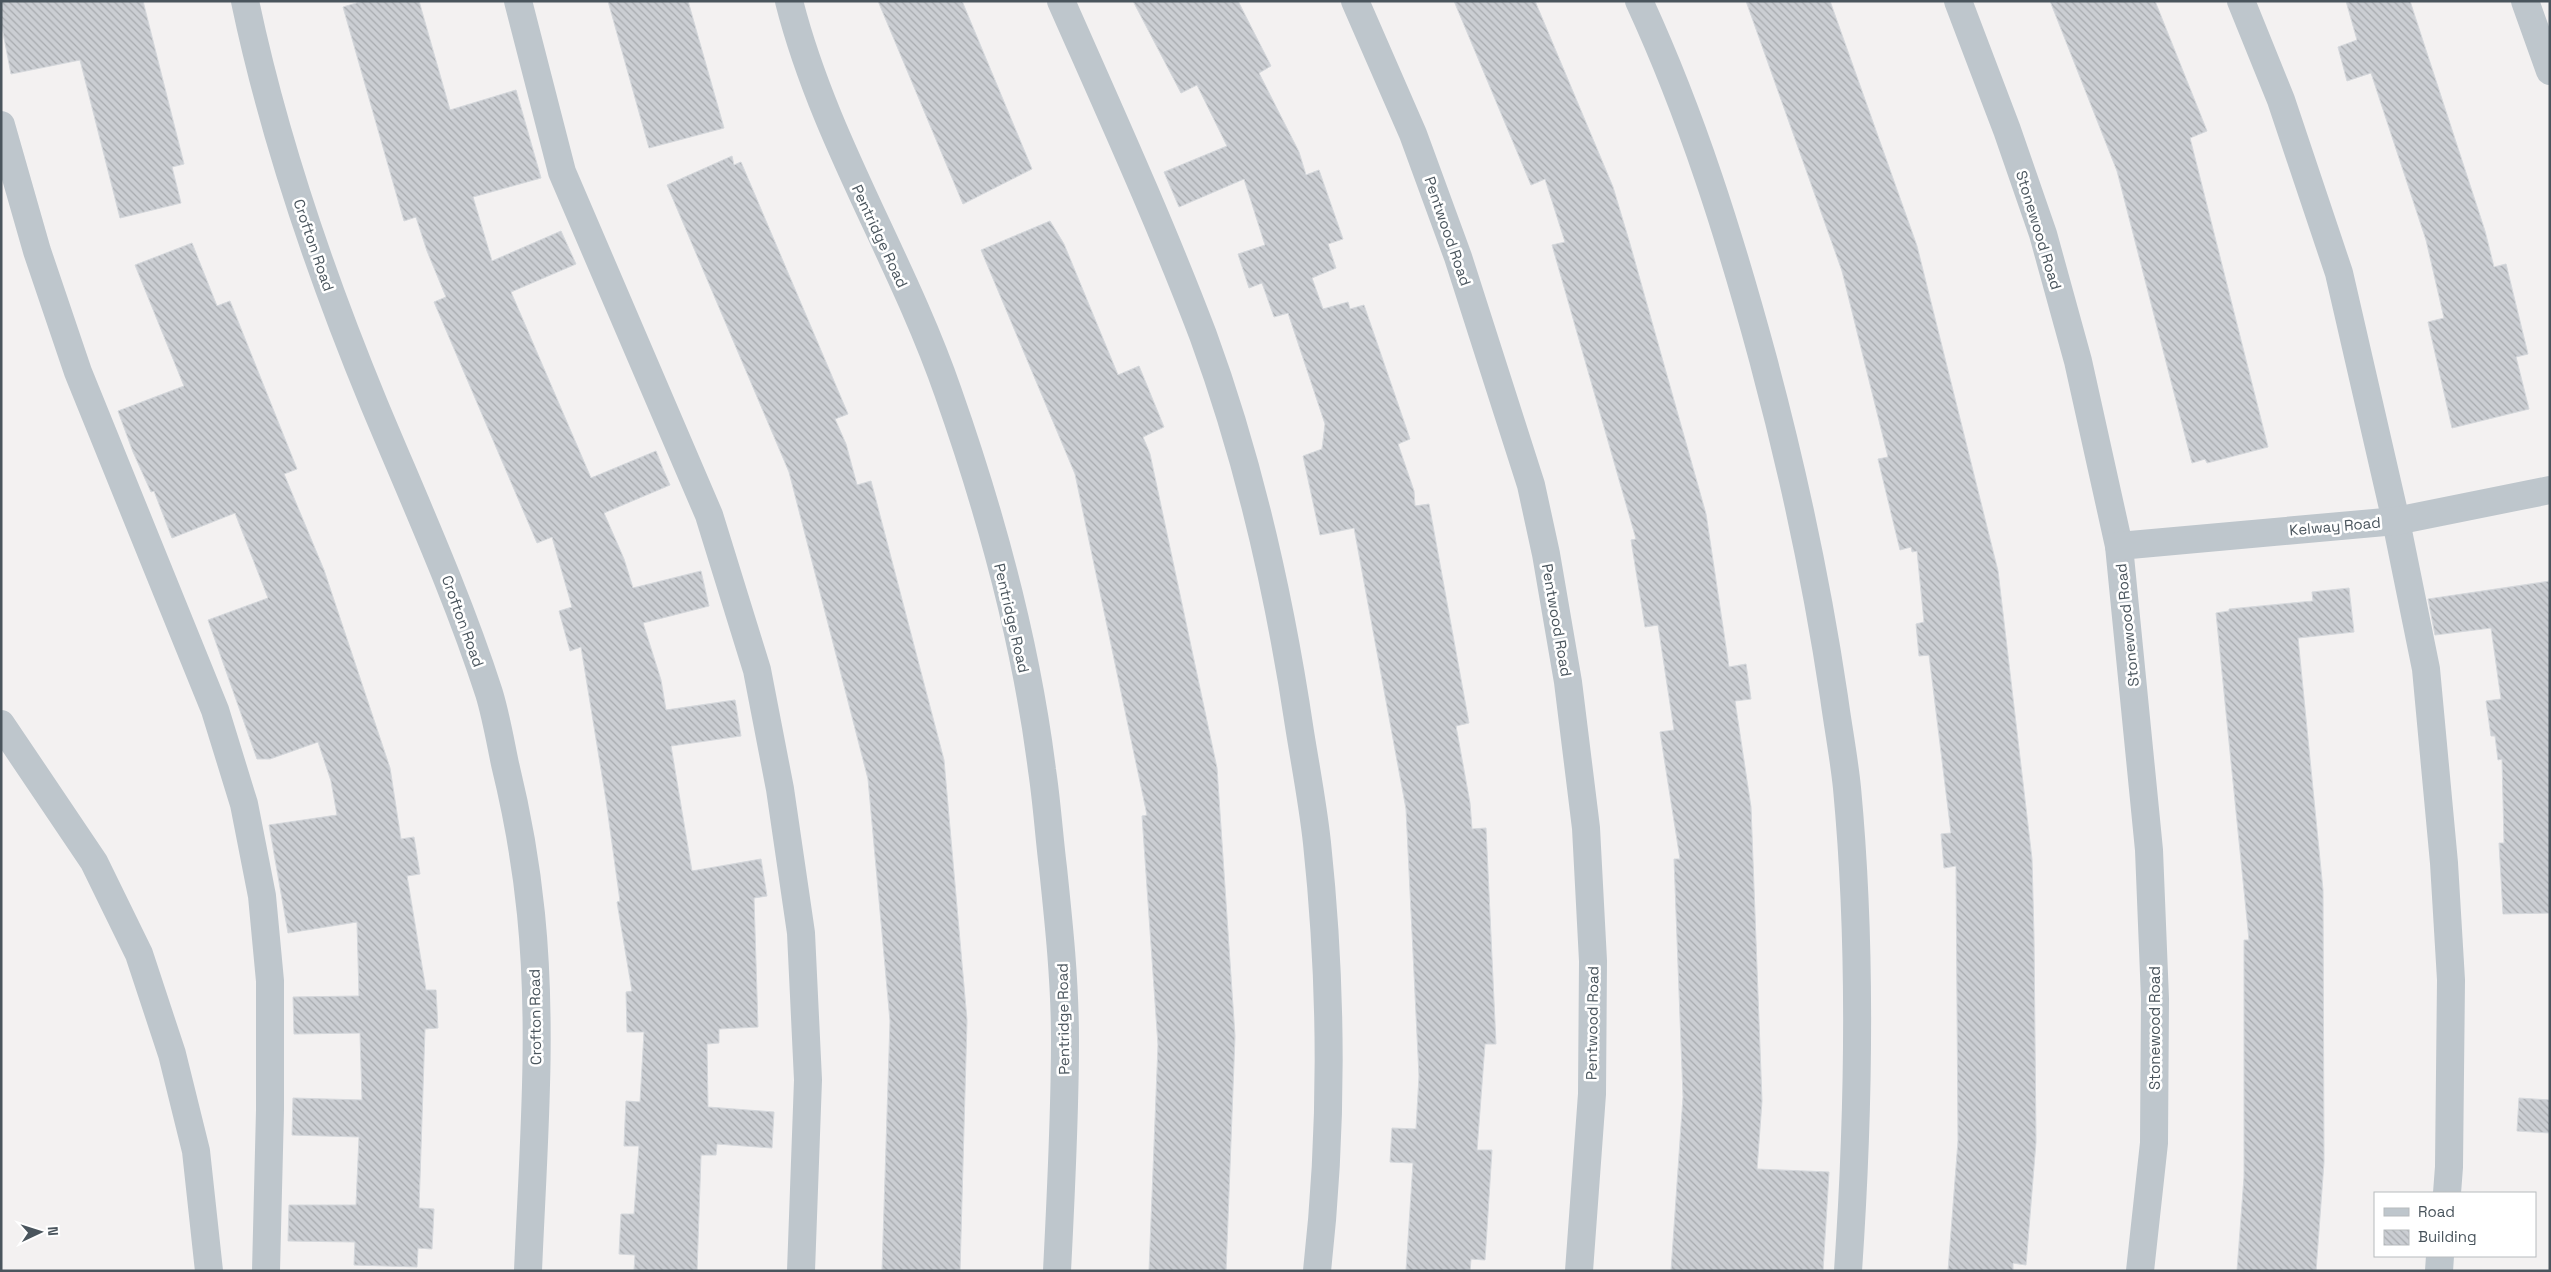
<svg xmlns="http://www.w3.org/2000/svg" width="2551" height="1272" viewBox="0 0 2551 1272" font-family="'Space Grotesk',sans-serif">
	<defs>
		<pattern id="building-back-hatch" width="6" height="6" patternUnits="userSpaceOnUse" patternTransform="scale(1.25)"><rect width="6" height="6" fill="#cbced3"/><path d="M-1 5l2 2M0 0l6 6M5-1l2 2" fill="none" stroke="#a7aaae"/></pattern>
	</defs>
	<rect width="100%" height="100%" fill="#f3f1f1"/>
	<g fill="url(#building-back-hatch)" stroke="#d5d8dc">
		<polygon points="1,1 143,1 184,164 172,167 181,203 120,218 80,60 11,74 1,22"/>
		<polygon points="363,1 419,1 450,110 516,90 541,178 473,197 492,261 561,231 576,264 511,292 591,478 656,451 663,469 670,485 604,513 624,559 633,588 701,571 709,606 643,623 661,680 666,710 735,700 741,736 671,746 692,871 761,859 767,896 754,898 758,1027 719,1029 719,1043 707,1044 708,1107 774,1112 773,1129 772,1148 717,1144 716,1155 701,1155 697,1271 634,1271 635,1255 619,1254 621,1214 634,1214 639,1146 624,1146 625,1122 626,1101 640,1102 644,1032 627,1032 626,992 632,991 617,902 620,901 606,800 581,647 570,651 559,611 572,607 552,537 537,543 434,302 446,297 427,251 416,217 404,221 343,7"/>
		<polygon points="608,1 688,1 724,128 649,148"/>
		<polygon points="878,1 962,1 1032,169 963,204"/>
		<polygon points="1133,1 1238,1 1271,66 1259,73 1299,152 1306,175 1319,170 1343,239 1328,244 1336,268 1312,278 1323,309 1348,302 1350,309 1364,305 1410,439 1398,444 1414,491 1415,506 1429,504 1469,723 1456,726 1470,803 1472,829 1486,828 1496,1044 1485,1044 1477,1150 1492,1150 1485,1260 1471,1259 1470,1271 1406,1271 1413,1163 1390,1162 1392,1128 1416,1129 1419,1076 1406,809 1354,528 1320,535 1303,456 1322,449 1325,424 1288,313 1274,317 1262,283 1249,288 1238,254 1265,245 1244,179 1179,207 1164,172 1227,146 1197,85 1181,93"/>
		<polygon points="1454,1 1535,1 1613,187 1630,244 1706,514 1729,667 1746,664 1751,699 1735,701 1751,807 1762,1101 1757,1169 1829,1172 1823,1271 1671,1271 1683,1097 1674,859 1680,859 1660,732 1674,730 1658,625 1645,627 1631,540 1636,539 1552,245 1565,242 1545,179 1531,185"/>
		<polygon points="1746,1 1830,1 1917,246 1998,571 2032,859 2034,936 2036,1142 2026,1265 2013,1263 2013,1271 1948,1271 1958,1141 1956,866 1944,868 1941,834 1951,833 1929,655 1919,656 1916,624 1924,622 1917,551 1912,552 1911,547 1900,550 1878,459 1888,457 1842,271"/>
		<polygon points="2050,1 2155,1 2207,131 2190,138 2268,447 2207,463 2205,459 2192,463 2117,171"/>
		<polygon points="2346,1 2410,1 2485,231 2494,267 2506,264 2528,354 2516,357 2529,409 2452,428 2428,322 2444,318 2426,240 2371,73 2347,81 2338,47 2357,40"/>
		<polygon points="732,156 734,165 741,162 848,414 835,419 846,444 857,485 871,481 944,760 967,1020 960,1271 882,1271 890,1021 868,779 789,472 667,185"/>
		<polygon points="1050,221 1064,244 1118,375 1139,366 1164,427 1143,437 1150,454 1217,768 1235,1036 1226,1271 1149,1271 1158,1045 1142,816 1147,815 1075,474 981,250"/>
		<polygon points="192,243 217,306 230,301 297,469 284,474 324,570 390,768 401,839 414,837 420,874 407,876 426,990 436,990 438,1028 425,1029 419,1208 434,1209 432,1249 418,1248 417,1267 354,1265 355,1242 288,1241 289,1205 356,1205 359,1137 292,1135 293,1098 362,1100 360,1033 294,1034 293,997 359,996 357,922 288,933 269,825 337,815 331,781 318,742 270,759 257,759 208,620 268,598 235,513 172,538 154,491 151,492 133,452 118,411 184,386 135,265"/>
		<polygon points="2550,581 2550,913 2503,914 2499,843 2504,843 2502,759 2498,760 2495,736 2491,736 2486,701 2501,699 2491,628 2435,635 2428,599"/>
		<polygon points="2349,588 2354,632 2298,638 2323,890 2324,1162 2316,1271 2237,1271 2244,1177 2244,940 2249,940 2216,613 2229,611 2229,609 2313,601 2312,592"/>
		<polygon points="2519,1098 2550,1100 2550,1133 2517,1131"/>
	</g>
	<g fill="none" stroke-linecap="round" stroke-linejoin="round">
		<g stroke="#bec6cc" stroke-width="28">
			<path d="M245 1C274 139 320 273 374 404 414 500 457 594 489 693 496 716 500 740 505 764 517 813 526 864 531 914 543 1032 533 1152 528 1271"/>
			<polyline points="518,1 562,172 709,515 757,670 780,789 801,933 808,1080 801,1271"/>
			<path d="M789 1C824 139 902 259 948 392 991 514 1026 642 1042 770 1047 803 1049 836 1053 868 1059 925 1065 982 1065 1040 1065 1117 1061 1194 1057 1271"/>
			<path d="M1061 1C1110 112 1160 222 1203 335 1250 463 1280 597 1300 732 1306 769 1313 806 1317 843 1332 985 1333 1129 1317 1271"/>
			<polyline points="1355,1 1413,134 1458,257 1531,485 1546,554 1568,682 1586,828 1593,961 1592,1094 1579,1271"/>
			<path d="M1639 1C1692 116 1730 237 1763 359 1793 471 1817 583 1834 697 1838 727 1844 758 1847 788 1862 948 1859 1111 1848 1271"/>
			<polyline points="1958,1 2007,130 2043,234 2078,361 2119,546 2149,850 2155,999 2154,1143 2140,1271"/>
			<polyline points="2241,1 2281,100 2339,273 2396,521 2426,669 2444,863 2451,980 2449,1167 2447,1193"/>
			<polyline points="2525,1 2550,71"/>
			<polyline points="1,125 37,251 78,372 215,710 244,804 262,896 270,981 270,1110 266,1271"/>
			<polyline points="2119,546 2396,521 2550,490"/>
			<polyline points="1,724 94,862 139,954 172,1054 196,1151 209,1271"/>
			<polyline points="2439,1271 2440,1256"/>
		</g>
	</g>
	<g text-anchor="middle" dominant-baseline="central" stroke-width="5" stroke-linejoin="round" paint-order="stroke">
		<g font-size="15" fill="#4a555d" stroke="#fff">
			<text transform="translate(2039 230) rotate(73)">Stonewood Road</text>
			<text transform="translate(1448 231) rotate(71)">Pentwood Road</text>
			<text transform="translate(880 236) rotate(65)">Pentridge Road</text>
			<text transform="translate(314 245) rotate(71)">Crofton Road</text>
			<text transform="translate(2335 526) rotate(-5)">Kelway Road</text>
			<text transform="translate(1012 618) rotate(77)">Pentridge Road</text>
			<text transform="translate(1557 620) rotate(80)">Pentwood Road</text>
			<text transform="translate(463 621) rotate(70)">Crofton Road</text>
			<text transform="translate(2127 625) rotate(-96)">Stonewood Road</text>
			<text transform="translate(535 1017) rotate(-91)">Crofton Road</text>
			<text transform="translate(1063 1019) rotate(-91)">Pentridge Road</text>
			<text transform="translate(1592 1023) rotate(-89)">Pentwood Road</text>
			<text transform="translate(2154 1028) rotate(-90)">Stonewood Road</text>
		</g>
	</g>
	<rect width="2551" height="1272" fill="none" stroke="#4a555d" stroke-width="5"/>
	<rect x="2374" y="1192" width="162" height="65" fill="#ffffff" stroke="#b7bbbe"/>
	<rect x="2384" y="1208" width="25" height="8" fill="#bec6cc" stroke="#b7bbbe"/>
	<text x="2418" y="1217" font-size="15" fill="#4a555d">Road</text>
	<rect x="2384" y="1230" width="25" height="15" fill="url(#building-back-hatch)" stroke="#b7bbbe"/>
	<text x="2418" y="1242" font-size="15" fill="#4a555d">Building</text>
	<g transform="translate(40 1232) rotate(86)" stroke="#ffffff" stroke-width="4" paint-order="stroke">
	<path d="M0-4L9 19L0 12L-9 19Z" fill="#4a555d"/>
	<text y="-8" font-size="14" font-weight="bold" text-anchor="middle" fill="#4a555d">N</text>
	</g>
</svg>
